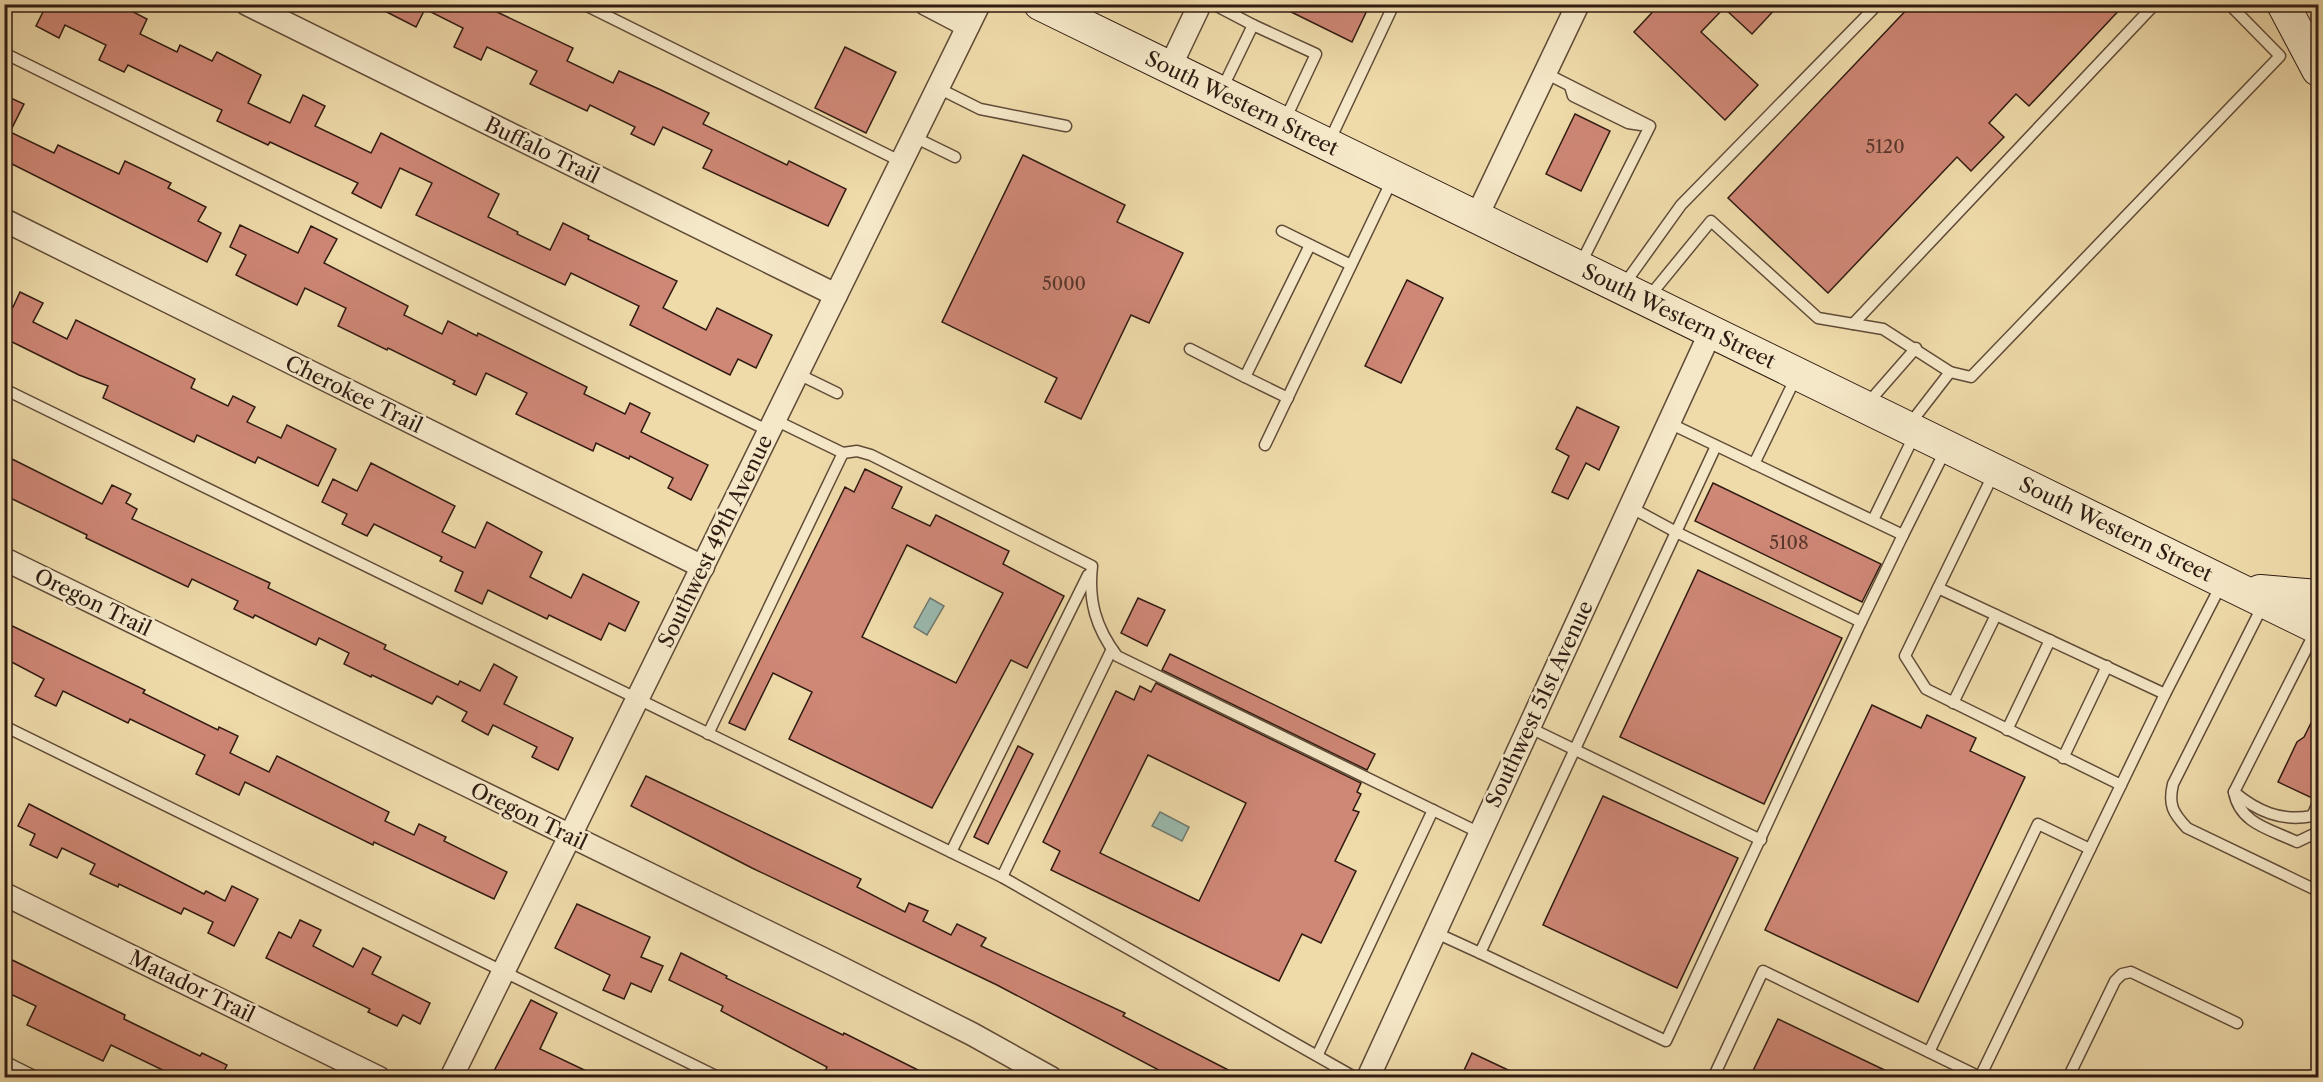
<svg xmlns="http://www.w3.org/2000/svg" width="2323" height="1082" viewBox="0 0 2323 1082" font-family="'Libre Caslon Text',serif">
	<rect width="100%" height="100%" fill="#efdbaa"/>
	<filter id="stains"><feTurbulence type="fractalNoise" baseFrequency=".00333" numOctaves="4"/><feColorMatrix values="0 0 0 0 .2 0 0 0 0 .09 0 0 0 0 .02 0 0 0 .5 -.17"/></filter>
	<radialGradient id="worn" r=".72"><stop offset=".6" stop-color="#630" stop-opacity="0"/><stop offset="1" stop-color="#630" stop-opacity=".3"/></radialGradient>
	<g fill="#9abaaf" stroke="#707a70" stroke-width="1.5">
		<polygon points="930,598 944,606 927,635 914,627"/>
		<polygon points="1160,812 1189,827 1182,841 1152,826"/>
	</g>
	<g fill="#cf8776" stroke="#301b12" stroke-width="1.5" fill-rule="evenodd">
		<polygon points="47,4 118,4 147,19 140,34 177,52 180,45 212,61 217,52 261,75 248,103 290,123 303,95 325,106 315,126 371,153 381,133 499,194 488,217 518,232 517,234 550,250 563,223 589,236 588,239 677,281 663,308 706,330 717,308 772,335 756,368 738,359 730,375 630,325 639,306 571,273 565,285 416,215 432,183 400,168 381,208 352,193 358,183 270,142 268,145 217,121 222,110 128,65 124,72 99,60 106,45 65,25 59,38 36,26"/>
		<polygon points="371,4 480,4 573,48 567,61 613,83 619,71 661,90 709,113 703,124 787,165 789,161 846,189 828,226 703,168 712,150 663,127 654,145 631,134 635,127 590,105 587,111 530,84 537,71 487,47 481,60 454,47 463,28 425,9 416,27"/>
		<polygon points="1275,4 1370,4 1352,42"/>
		<polygon points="1660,4 1780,4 1752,34 1724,8 1701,32 1758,85 1725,120 1634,32"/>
		<polygon points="1912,4 2125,4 2029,106 2016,94 1989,123 2004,137 1971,171 1957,157 1828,293 1728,198"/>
		<polygon points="845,47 896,72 866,133 815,108"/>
		<polygon points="4,95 24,104 10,132 54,153 58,145 119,174 125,161 171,183 168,188 206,207 198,221 221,233 207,262 4,160"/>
		<polygon points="1575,114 1610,131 1581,191 1546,174"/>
		<polygon points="1023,155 1125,205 1117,222 1183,253 1149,323 1131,315 1081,419 1045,402 1057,378 942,322"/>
		<polygon points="240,225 298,253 311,226 337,239 324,263 408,306 404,315 442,334 448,321 477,336 478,333 587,387 584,394 625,414 630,403 650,413 641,432 708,465 691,500 668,488 673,478 630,456 629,459 596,443 593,451 516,414 527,393 486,373 476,395 453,384 455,381 388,348 387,350 338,326 346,308 305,288 297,305 236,275 246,255 230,247"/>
		<polygon points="1407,280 1443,298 1401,383 1365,366"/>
		<polygon points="20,292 43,303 33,322 67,339 76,320 195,379 191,388 228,406 233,396 255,407 247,422 281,438 287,425 336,449 318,486 258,457 255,463 197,435 194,442 103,398 108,386 79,375 4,338 4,303 13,307"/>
		<polygon points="1577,407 1619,427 1599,470 1586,463 1568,499 1552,492 1569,456 1556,449"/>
		<polygon points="4,455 102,504 112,485 131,494 126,503 137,509 132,519 270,583 268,588 386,645 384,649 458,685 460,681 480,691 494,664 517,677 504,704 573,738 558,770 532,757 537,747 493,725 488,735 462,721 467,712 437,696 432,704 372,675 371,677 344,664 349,653 319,638 316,645 255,615 253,618 234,609 238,601 192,579 188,587 86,538 87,535 4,495"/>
		<polygon points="371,463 455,506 442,532 475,548 487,522 542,552 530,577 571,598 583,574 639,602 625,631 609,623 601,640 549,615 547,619 488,590 482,604 455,591 463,572 440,561 442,557 374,524 367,536 342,524 347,514 322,502 333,479 357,491"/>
		<path d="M865 469 902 487 892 508 930 526 936 515 1009 551 1003 564 1064 596 1027 668 1011 660 932 808 789 739 812 692 773 673 745 730 729 723 845 487 854 492ZM907 545 1003 593 956 683 862 637Z"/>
		<polygon points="1713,483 1881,564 1862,602 1695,521"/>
		<polygon points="1698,570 1842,638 1764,804 1620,737"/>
		<polygon points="1138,598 1165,610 1147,646 1121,633"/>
		<polygon points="4,622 145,690 143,693 218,730 219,727 238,736 230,753 269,772 277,756 389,812 385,821 414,835 419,824 446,837 444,841 507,872 494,899 374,842 373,845 245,782 239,795 196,774 205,755 130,719 128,723 63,691 56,706 35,696 44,679 4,658"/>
		<polygon points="1170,654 1375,754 1367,770 1162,670"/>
		<path d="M1156 683 1361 783 1357 792 1361 794 1353 810 1359 812 1335 861 1356 871 1321 943 1302 934 1279 981 1051 870 1060 851 1043 842 1116 691 1134 700 1140 686 1151 692ZM1148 755 1246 803 1199 901 1100 853Z"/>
		<polygon points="1872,705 1921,728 1927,715 1976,738 1970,751 2025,777 1918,1002 1765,930"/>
		<polygon points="2319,707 2319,796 2312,798 2278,782 2297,742 2304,737"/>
		<polygon points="1018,746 1033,754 988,844 974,837"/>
		<polygon points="646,776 861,879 857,887 905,912 909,903 928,911 923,921 951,935 957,924 986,938 981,946 1125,1013 1123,1016 1242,1077 1172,1077 997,985 752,868 631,806"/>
		<polygon points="1603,796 1738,858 1677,988 1543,925"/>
		<polygon points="29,804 204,894 206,891 225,901 232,886 258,899 234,946 208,933 213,922 184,908 181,914 119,884 118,887 90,874 95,864 62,848 57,858 30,845 35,834 18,826"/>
		<polygon points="577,904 650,937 641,957 663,966 651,992 631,983 624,999 603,990 610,975 555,948"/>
		<polygon points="300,920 321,930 313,946 353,967 363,948 381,957 372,974 430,1003 420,1024 403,1015 397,1026 368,1012 370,1009 266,958 279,932 291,938"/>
		<polygon points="681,953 727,976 726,978 843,1035 844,1033 932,1077 822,1077 827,1067 721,1011 723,1006 669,980"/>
		<polygon points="4,956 125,1015 124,1019 200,1056 202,1053 227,1065 221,1077 177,1077 111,1045 103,1061 27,1025 36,1006 4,991"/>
		<polygon points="531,1000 557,1013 540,1049 599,1077 507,1077 494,1071"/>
		<polygon points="1778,1019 1899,1077 1750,1077"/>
		<polygon points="1472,1053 1523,1077 1461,1077"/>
	</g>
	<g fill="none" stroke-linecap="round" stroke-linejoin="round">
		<defs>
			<g id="service">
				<polyline points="583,4 902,162"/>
				<polyline points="1213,4 1253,25"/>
				<polyline points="4,53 769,431"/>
				<polyline points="1545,73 1650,126 1580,265"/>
				<polyline points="1570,86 1573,96 1628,123 1641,125"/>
				<polyline points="938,88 980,109 1066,126"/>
				<polyline points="1222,89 1253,25 1316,54 1284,122"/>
				<polyline points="914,137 955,157"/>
				<polyline points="1329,142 1394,4"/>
				<polyline points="1282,231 1351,265"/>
				<polyline points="1623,286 1681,205 1878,4"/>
				<polyline points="1648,298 1711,221 1818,318 1883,329 1950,372 1971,377 2280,56 2229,4"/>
				<polyline points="1853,324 2155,4"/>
				<polyline points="1190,349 1245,377 1310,245"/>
				<polyline points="798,374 837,393"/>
				<polyline points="1245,377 1288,398"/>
				<polyline points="4,389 1002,877 1356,1078"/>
				<polyline points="1867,404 1916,348"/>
				<path d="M775 420 843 453 857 451 871 455 1092 566C1088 601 1096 628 1117 656L1480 833"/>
				<polyline points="1669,423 1903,535 1861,622"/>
				<polyline points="1909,425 1950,372"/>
				<polyline points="1265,445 1392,180"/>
				<polyline points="1754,464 1797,375"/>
				<polyline points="1994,473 1938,588 2165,694 2221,585"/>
				<polyline points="1630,507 1676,532 1716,446"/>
				<polyline points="1873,520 1915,434"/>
				<polygon points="1676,532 1861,622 1666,1041 1480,953"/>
				<polyline points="1903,535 1946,449"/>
				<polyline points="1938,588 1905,656 1926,689 2121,785 2165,694"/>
				<path d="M2264 603 2173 784C2168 805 2173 813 2187 828L2318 891"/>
				<path d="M2316 630 2234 792C2240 824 2270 829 2297 842L2318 832"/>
				<polyline points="1953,703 1996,615"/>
				<polyline points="4,726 720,1078"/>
				<polyline points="1528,727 1761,840"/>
				<polyline points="2007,730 2050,640"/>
				<polyline points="708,734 843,453"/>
				<polyline points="2063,758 2107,666"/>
				<path d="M2234 792C2257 811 2281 822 2312 816L2318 803"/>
				<polyline points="951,852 1088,575"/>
				<polyline points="1002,877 1112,649"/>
				<polyline points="1434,932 1480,953"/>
				<polyline points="1929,1052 2038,824 2090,849"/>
				<polyline points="1318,1054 1433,810"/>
				<polyline points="4,1061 38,1078"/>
				<polyline points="1713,1078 1763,971 1980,1077 2121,785"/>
				<polyline points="2068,1078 2115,981 2122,974 2131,972 2237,1023"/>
			</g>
			<g id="minor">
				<polyline points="247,4 836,295"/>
				<polyline points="926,4 968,26"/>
				<polyline points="1170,67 1200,4"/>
				<polyline points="1476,218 1578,4"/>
				<polyline points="4,220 703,567"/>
				<polyline points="4,559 833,964 972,1034 1051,1078"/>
				<polyline points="4,894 379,1078"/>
				<polyline points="451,1078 979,4"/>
				<polyline points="1368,1078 1711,331"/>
			</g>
			<g id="secondary">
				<polyline points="1040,4 2318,628"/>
				<polyline points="2283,4 2318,70"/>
				<polyline points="2260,591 2318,596"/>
			</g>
		</defs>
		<use href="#service" stroke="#604b38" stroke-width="13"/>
		<use href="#minor" stroke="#604b38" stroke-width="25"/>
		<use href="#secondary" stroke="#301b12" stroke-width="34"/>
		<use href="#service" stroke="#f5e8c8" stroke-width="10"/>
		<use href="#minor" stroke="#f5e8c8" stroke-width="22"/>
		<use href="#secondary" stroke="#f5e8c8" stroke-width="32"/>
	</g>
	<g text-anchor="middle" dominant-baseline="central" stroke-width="5" stroke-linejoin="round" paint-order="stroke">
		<g font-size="18" fill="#58362b">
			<text x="1885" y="147">5120</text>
			<text x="1064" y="284">5000</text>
			<text x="1789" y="543">5108</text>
		</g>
		<g font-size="21" fill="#301b12" stroke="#f5e8c8">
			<text transform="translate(1242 103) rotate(26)">South Western Street</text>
			<text transform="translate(542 150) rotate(26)">Buffalo Trail</text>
			<text transform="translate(1679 316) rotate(26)">South Western Street</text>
			<text transform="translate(354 394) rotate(26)">Cherokee Trail</text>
			<text transform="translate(2116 529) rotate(26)">South Western Street</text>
			<text transform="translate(715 541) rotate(-64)">Southwest 49th Avenue</text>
			<text transform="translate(93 602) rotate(26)">Oregon Trail</text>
			<text transform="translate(1539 704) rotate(-65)">Southwest 51st Avenue</text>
			<text transform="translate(529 816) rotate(26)">Oregon Trail</text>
			<text transform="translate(192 986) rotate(26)">Matador Trail</text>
		</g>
	</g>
	<rect width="2323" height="1082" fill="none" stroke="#efdbaa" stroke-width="24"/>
	<rect x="6" y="6" width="2311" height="1070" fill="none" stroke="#301b12" stroke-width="3"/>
	<rect x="12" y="12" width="2299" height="1058" fill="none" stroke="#301b12" stroke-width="1.5"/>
	<rect width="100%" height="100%" filter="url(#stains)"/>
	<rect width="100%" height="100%" fill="url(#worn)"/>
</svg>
